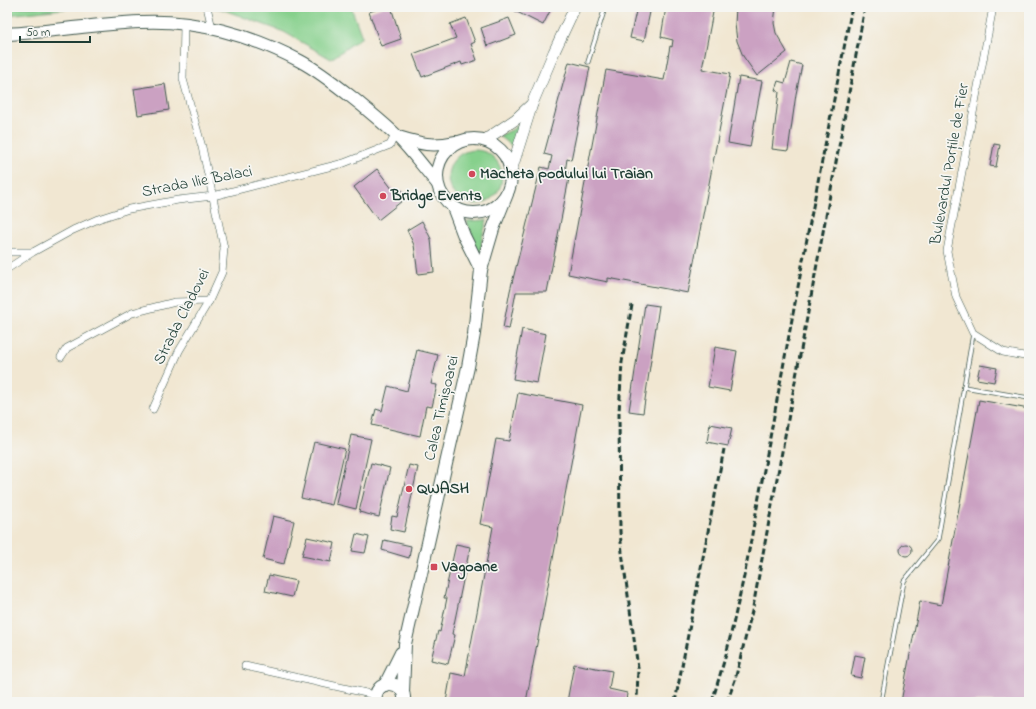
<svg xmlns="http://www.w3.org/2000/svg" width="1036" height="709" viewBox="0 0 1036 709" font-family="'Indie Flower',sans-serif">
	<rect width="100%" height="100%" fill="#f6f6f2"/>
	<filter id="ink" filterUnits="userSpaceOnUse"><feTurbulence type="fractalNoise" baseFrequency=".025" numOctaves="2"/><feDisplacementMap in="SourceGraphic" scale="8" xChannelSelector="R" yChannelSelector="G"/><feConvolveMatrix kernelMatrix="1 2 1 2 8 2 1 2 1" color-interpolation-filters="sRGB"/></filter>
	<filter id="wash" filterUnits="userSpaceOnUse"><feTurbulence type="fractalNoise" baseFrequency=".012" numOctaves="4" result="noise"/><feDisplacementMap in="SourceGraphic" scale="16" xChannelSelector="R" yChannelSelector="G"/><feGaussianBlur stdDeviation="0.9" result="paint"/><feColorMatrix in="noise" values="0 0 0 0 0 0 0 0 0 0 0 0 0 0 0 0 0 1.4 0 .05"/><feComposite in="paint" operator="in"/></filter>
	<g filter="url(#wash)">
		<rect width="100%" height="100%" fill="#f1e7d2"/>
		<g fill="#86d08c" stroke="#528660">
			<polygon points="7,7 82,7 7,15"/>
			<polygon points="207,7 351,7 362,37 331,59 284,32 221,9"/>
			<polygon points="525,119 511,146 499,136 512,130"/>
			<circle cx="475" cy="177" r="27"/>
			<polygon points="487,220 482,238 480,264 467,221"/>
		</g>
		<g id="blocks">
			<g fill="#cba1c2">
				<polygon points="383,7 391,7 401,39 381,46 369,12"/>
				<polygon points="517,7 552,7 543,25 515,11"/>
				<polygon points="637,7 651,7 644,41 630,38"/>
				<polygon points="666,7 714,7 702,69 730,74 688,293 608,278 608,282 568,274 606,70 664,80 670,46 672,47 673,40 661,37"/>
				<polygon points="736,7 776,7 774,23 776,33 787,52 757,76 743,56 737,41 735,24"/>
				<polygon points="466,18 475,42 471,44 477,60 462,65 461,62 422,77 413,54 456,38 450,24"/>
				<polygon points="509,18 516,35 487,46 481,28"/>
				<polygon points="569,62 590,67 571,160 567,159 565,172 570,173 547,292 516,292 509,329 503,328 510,291 541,167 549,169 552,156 544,154"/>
				<polygon points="791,62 802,65 796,94 788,151 772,149 779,92 775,90 778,81 785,83"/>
				<polygon points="739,77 762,81 750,147 728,143"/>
				<polygon points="165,84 169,110 138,115 134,89"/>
				<polygon points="994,144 1000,145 996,167 990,166"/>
				<polygon points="377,169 396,194 402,190 407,197 378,220 354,187"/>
				<polygon points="422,221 431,239 434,272 418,274 414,245 407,230"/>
				<polygon points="645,304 659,306 643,413 629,411"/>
				<polygon points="522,329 546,334 537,383 513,379"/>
				<polygon points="715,347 737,351 730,391 708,387"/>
				<polygon points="417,350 438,355 431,384 437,385 432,407 426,406 420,436 372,425 376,409 382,411 388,386 407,391"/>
				<polygon points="980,365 997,368 994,382 977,379"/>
				<polygon points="518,393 582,405 526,702 446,702 451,673 465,676 493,527 480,524 496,439 509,441"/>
				<polygon points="979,400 1029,409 1029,702 901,702 920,601 941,605"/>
				<polygon points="710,424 732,428 728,446 707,442"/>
				<polygon points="351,435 371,439 356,509 336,504"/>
				<polygon points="314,442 345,449 332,505 301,498"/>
				<polygon points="371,463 390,468 379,517 359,512"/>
				<polygon points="409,465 418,467 404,532 390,529 392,516 397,517"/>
				<polygon points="273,516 294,521 284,564 263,559"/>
				<polygon points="356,534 369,537 365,553 352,551"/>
				<polygon points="307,537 335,543 331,562 302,556"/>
				<polygon points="384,540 411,546 409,558 382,550"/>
				<circle cx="906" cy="550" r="6"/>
				<polygon points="456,544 470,547 452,634 455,635 448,664 431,660 438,631 440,632 447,598 444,598"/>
				<polygon points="269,575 296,581 292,597 265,591"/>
				<polygon points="855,655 865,657 861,678 851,676"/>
				<polygon points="574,664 612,671 609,689 627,693 626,702 567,702"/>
			</g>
		</g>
	</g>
	<g filter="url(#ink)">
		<use href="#blocks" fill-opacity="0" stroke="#3e564c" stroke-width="1"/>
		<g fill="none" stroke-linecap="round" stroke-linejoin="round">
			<defs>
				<g id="lane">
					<polyline points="588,62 604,11 607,7"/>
					<polyline points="964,387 1029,398"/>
					<polyline points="881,702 904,581 938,539 973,334"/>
				</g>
				<g id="street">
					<polyline points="207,7 212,28"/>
					<polyline points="993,7 947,251 956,297 973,333 1003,352 1029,357"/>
					<polyline points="7,252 32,252"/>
					<polyline points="7,269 33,252 73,230 98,219 129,209 178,200 213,196 344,163 390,145 395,135"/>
					<polyline points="61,357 67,348 132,313 175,302 209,301"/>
					<polyline points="153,409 179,351 209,301 222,272 224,248 202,147 183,79 184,24"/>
					<polyline points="245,666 375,695"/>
				</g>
				<g id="secondary">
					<polyline points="485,140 516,119 532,104"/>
					<polyline points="511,171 532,104 554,52 575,7"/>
				</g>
				<g id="primary">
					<path d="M7 34C51 32 95 24 140 22 195 19 251 35 300 61 321 72 340 88 359 103 372 114 386 125 398 137 412 151 424 168 437 183"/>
					<path d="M398 137C421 144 432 147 455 142"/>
					<circle cx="474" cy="176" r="37"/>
					<polyline points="453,207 464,236 481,270"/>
					<polyline points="385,685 401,653"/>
					<polyline points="403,692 405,644 468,367 474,334 481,270 493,229 507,194"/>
					<path d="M376 702C372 678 407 678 404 702"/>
				</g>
			</defs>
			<use href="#lane" stroke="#3e564c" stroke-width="5"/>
			<use href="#street" stroke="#3e564c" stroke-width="8"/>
			<use href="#secondary" stroke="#3e564c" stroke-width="12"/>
			<use href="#primary" stroke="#3e564c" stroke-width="14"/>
			<use href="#lane" stroke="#fff" stroke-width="3.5"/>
			<use href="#street" stroke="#fff" stroke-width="7"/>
			<use href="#secondary" stroke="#fff" stroke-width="11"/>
			<use href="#primary" stroke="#fff" stroke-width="12"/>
			<g stroke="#1f3d34" stroke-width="3" stroke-dasharray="6 3" stroke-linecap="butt">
				<polyline points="632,305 622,362 619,412 620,532 622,552 638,668 637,702"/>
				<polyline points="675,702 724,449"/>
				<polyline points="712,702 727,651 745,572 811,217 852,7"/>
				<polyline points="727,702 735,680 753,607 865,7"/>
			</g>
		</g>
	</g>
	<g fill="#d1495b" stroke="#f6f6f2" stroke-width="1.5">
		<circle cx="472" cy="174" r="4"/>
		<circle cx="383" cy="196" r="4"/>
		<circle cx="409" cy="489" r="4"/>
		<rect x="430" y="563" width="8" height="8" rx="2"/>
	</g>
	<g text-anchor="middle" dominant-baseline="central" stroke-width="3.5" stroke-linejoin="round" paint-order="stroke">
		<g font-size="16" fill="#1f3d34" stroke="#f6f6f2">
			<text transform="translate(950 164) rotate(-80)">Bulevardul Porțile de Fier</text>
			<text transform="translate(197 182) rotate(-11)">Strada Ilie Balaci</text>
			<text transform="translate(182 317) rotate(-63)">Strada Cladovei</text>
			<text transform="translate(442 408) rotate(-77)">Calea Timișoarei</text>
		</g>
		<g font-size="16" font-weight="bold" fill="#1f3d34" stroke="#f6f6f2" text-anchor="start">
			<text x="480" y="174">Macheta podului lui Traian</text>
			<text x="391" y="196">Bridge Events</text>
			<text x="417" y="489">QWASH</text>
			<text x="442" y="567">Vagoane</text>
		</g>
	</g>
	<rect width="1036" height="709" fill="none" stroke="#f6f6f2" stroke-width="24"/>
	<path d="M20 36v6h70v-6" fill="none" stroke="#1f3d34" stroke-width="2"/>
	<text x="26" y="36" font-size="12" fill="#1f3d34" stroke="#f6f6f2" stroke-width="3" paint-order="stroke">50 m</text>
</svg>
